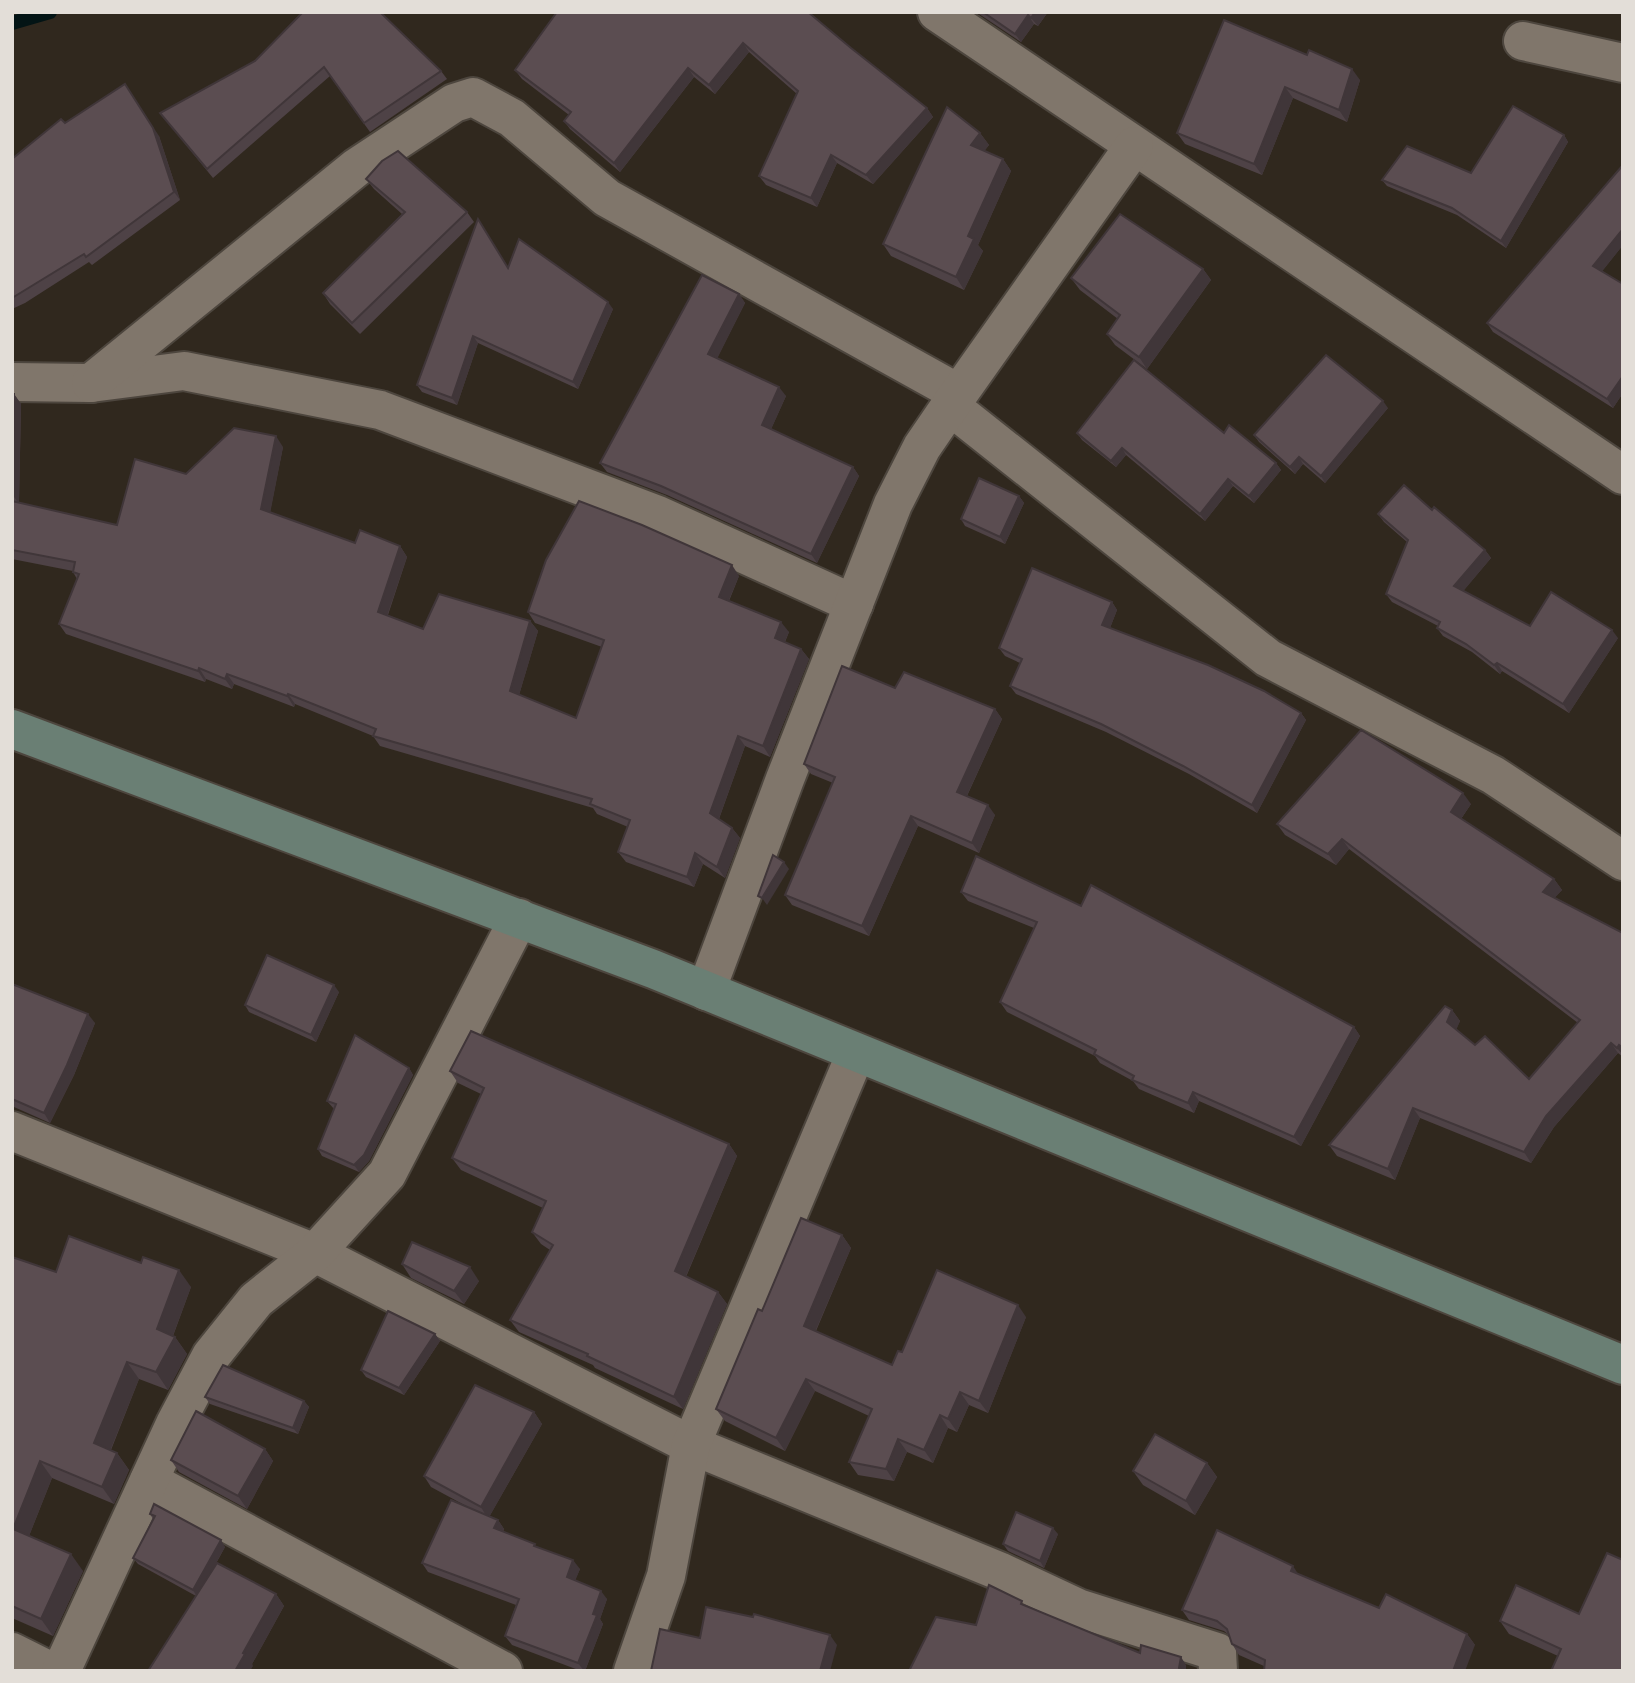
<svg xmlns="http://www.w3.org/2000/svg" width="1635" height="1683" viewBox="0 0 1635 1683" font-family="Roboto,sans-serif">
	<rect width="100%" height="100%" fill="#30281e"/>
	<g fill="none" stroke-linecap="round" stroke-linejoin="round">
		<polyline stroke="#031415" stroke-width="14" points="12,23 50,12"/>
		<defs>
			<g id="street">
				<polyline points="937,12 1623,475"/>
				<polyline points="1523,41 1623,63"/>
				<polyline points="12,382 91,383 184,371 380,410 658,515 854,604"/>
				<polyline points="91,383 357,167 454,103 473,97 512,118 607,198 958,393"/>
				<polyline points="950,406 1268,658 1493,775 1623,861"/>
				<polyline points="706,991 785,779 893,504 922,447 950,406 1134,146"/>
				<polyline points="12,1131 315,1253 691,1445 999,1571 1078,1608 1217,1652 1218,1671"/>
				<polyline points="149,1481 503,1671"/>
				<polyline points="12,1652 50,1671"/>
				<polyline points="61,1671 175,1424 211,1356 256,1300 315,1253 387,1174 519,918"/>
				<polyline points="633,1671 666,1576 691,1445 856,1053"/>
			</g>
			<polyline id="secondary" points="12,729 653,969 1623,1365"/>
		</defs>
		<use href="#street" stroke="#4d463e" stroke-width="42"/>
		<use href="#secondary" stroke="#4d463e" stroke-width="42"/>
		<use href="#street" stroke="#80766b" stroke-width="38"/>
		<use href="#secondary" stroke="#6a7f74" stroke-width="38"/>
	</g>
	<g fill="#4e4246">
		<polygon points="557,12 851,48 927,108 933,117 873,184 837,163 817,207 766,185 759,176 797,94 749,52 715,94 694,77 620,172 570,129 564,121 569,115 522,79 515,70"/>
		<polygon points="976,12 1048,12 1038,26 1034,24 1021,42"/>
		<polygon points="1224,20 1360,80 1347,122 1293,98 1262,175 1185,144 1177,133"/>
		<polygon points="255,61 441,71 447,79 370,132 330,76 213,178 160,113"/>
		<polygon points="65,123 159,136 180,200 92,265 89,262 25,303 12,309 12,159"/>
		<polygon points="980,133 989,145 984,151 1003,159 1011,171 978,245 983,251 964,290 891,256 883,244"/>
		<polygon points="1564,135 1568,142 1506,248 1457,215 1387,186 1382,180 1471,173"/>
		<polygon points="1623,165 1623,245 1602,271 1623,284 1623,393 1613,408 1493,332 1487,323"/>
		<polygon points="366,179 467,212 474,222 360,334 330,304 323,293 402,214 374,189"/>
		<polygon points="478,219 508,268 613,309 578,389 478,343 457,405 422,392 417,385"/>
		<polygon points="1203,269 1211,280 1147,369 1115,345 1107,334 1118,319 1080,290 1071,278"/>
		<polygon points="739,294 745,303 717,358 786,396 771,429 853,467 859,476 817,563 667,495 607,472 600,463"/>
		<polygon points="12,394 14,394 21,404 19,503 117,525 186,474 283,447 270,512 355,543 400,546 407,557 388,615 423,629 530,621 538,631 519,695 576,718 602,647 535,623 528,612 739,576 729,601 789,632 785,642 801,649 809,659 770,757 745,746 719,819 732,828 740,838 725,878 703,864 694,887 626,862 618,852 628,827 597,814 593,808 380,746 373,736 295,704 294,707 234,684 232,689 206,679 205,682 66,634 59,624 77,579 73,572 73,571 12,559"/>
		<polygon points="1388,408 1325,483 1303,464 1295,474 1259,442 1254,435"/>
		<polygon points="1077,433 1224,433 1276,463 1281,470 1254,503 1233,486 1205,521 1126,455 1116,467 1082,440"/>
		<polygon points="1019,496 1024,503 1005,544 965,526 961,519"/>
		<polygon points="1432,510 1485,550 1491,558 1463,591 1530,626 1618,638 1569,713 1502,671 1500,674 1472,652 1443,636 1437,628 1438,626 1392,602 1386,594 1407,542 1384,522 1378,514"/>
		<polygon points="1112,602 1117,610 1110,628 1301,713 1306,720 1257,813 1189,774 1106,732 1016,694 1010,686 1020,663 1005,656 999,648"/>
		<polygon points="895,688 995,709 1002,719 967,796 995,815 979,853 918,826 869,936 792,905 785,895 833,783 811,774 804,764"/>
		<polygon points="1471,804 1461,819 1554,879 1562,890 1554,898 1623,933 1623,1057 1618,1053 1554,1127 1531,1163 1420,1118 1395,1180 1337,1156 1329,1145 1452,1010 1460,1021 1456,1029 1475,1045 1529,1079 1578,1023 1349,849 1336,865 1285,835 1277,824"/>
		<polygon points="961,892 1081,906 1354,1027 1360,1036 1301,1146 1199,1101 1194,1113 1139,1089 1133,1081 1100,1063 1095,1056 1007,1012 1000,1002 1034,928 968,901"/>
		<polygon points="12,984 95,1023 74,1075 50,1123 14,1107 12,1110"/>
		<polygon points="339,992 316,1042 249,1012 245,1005"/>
		<polygon points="409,1068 413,1075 369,1161 359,1172 322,1156 318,1149 334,1109 327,1101"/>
		<polygon points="450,1071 729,1144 737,1156 686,1277 718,1292 727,1304 683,1409 595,1368 593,1365 519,1332 510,1320 550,1250 541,1244 532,1232 543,1208 461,1170 452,1158 481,1094 458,1083"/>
		<polygon points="842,1235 851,1248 816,1331 892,1365 902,1352 1026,1317 988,1413 969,1405 957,1432 948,1428 933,1463 907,1452 894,1481 858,1475 849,1462 869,1416 815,1391 785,1451 725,1421 716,1409 762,1311"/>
		<polygon points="12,1257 56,1272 141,1263 191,1287 173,1336 175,1337 187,1354 168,1390 139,1379 111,1450 117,1453 129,1470 114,1504 52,1478 29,1536 83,1571 53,1636 12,1618"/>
		<polygon points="402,1264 479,1281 464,1304 411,1278"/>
		<polygon points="435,1334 440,1341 404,1395 366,1377 361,1370"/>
		<polygon points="205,1397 304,1401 309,1407 298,1434 210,1404"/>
		<polygon points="534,1412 542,1424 489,1517 498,1520 504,1529 503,1532 537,1548 580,1569 575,1580 607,1599 600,1619 603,1624 585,1671 581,1671 512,1645 505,1636 516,1605 428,1572 422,1563 468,1507 431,1487 424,1476"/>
		<polygon points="265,1449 273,1461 247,1509 179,1472 171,1460"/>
		<polygon points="1207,1463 1217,1477 1195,1515 1143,1485 1133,1471"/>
		<polygon points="150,1514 225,1547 213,1569 276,1594 284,1606 252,1664 253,1666 196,1596 138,1564 133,1558 153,1519"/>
		<polygon points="1058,1534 1044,1568 1008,1551 1003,1544"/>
		<polygon points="1623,1560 1558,1656 1509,1634 1500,1621 1579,1614"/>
		<polygon points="1299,1575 1379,1608 1467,1634 1475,1645 1264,1666 1239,1655 1232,1644 1229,1635 1224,1631 1189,1620 1182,1610"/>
	</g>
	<g fill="#403639">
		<polygon points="1035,12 1048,12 1038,26 1031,18"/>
		<polygon points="1028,15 1034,24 1021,42 1015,34"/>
		<polygon points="743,43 749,52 715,94 709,85"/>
		<polygon points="688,68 694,77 620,172 614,163"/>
		<polygon points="1352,69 1360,80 1347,122 1339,110"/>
		<polygon points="125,84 159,136 180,200 174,192"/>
		<polygon points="1285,87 1293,98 1262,175 1254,164"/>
		<polygon points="927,108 933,117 873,184 866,175"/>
		<polygon points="980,133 989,145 980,157 971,145"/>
		<polygon points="1564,135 1568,142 1506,248 1501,241"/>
		<polygon points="831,155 837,163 817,207 811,198"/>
		<polygon points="1003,159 1011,171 978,245 983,251 964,290 956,277 968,236"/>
		<polygon points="1623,229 1623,245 1600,274 1593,266"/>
		<polygon points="1203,269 1211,280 1147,369 1139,357"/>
		<polygon points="739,294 745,303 715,363 708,354"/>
		<polygon points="608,302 613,309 578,389 573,382"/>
		<polygon points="473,336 478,343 457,405 452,398"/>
		<polygon points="1623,376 1623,393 1613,408 1607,399"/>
		<polygon points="779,387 786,396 769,434 762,425"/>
		<polygon points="14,394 21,404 19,504 12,494"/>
		<polygon points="1383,401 1388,408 1325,483 1321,476"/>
		<polygon points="276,436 283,447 269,519 261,509"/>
		<polygon points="1122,448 1126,455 1116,467 1111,461"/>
		<polygon points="1299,457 1303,464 1295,474 1290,467"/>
		<polygon points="1276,463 1281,470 1254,503 1249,496"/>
		<polygon points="853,467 859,476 817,563 811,554"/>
		<polygon points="1228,479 1233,486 1205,521 1200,514"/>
		<polygon points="1019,496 1024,503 1005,544 1000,537"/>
		<polygon points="400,546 407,557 385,622 378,612"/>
		<polygon points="1485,550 1491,558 1460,595 1454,586"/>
		<polygon points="732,565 739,576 726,607 719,597"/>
		<polygon points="1112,602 1117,610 1108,633 1102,625"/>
		<polygon points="530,621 538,631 517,702 510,691"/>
		<polygon points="781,622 789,632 782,648 775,638"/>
		<polygon points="1612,630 1618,638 1569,713 1563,704"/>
		<polygon points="801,649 809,659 770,757 763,746"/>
		<polygon points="1497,663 1502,671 1500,674 1494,665"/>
		<polygon points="199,668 206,679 205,682 198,671"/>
		<polygon points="227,674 234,684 232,689 225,679"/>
		<polygon points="288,694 295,704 294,707 287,696"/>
		<polygon points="995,709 1002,719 964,802 957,792"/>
		<polygon points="1301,713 1306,720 1257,813 1252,805"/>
		<polygon points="738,736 745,746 717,824 710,813"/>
		<polygon points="1463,793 1471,804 1458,823 1451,812"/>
		<polygon points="988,805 995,815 979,853 972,843"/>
		<polygon points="911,816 918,826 869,936 862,926"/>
		<polygon points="732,828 740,838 725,878 717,867"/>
		<polygon points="1342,839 1349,849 1336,865 1328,854"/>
		<polygon points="695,853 703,864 694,887 687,877"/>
		<polygon points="784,862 789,869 767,905 762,898"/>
		<polygon points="1554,879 1562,890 1550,903 1543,892"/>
		<polygon points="334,985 339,992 316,1042 311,1035"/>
		<polygon points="1452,1010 1460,1021 1455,1033 1447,1022"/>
		<polygon points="88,1014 95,1023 74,1075 50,1123 44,1113"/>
		<polygon points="1354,1027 1360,1036 1301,1146 1294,1137"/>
		<polygon points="1611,1043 1618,1053 1554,1127 1531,1163 1524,1152 1546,1116"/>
		<polygon points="1619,1045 1623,1050 1623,1055 1617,1048"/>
		<polygon points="409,1068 413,1075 369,1161 359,1172 354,1165"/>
		<polygon points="1193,1092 1199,1101 1194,1113 1188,1103"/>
		<polygon points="1413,1108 1420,1118 1395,1180 1388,1169"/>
		<polygon points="729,1144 737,1156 683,1283 675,1271"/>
		<polygon points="842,1235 851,1248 812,1339 804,1326"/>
		<polygon points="470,1267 479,1281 464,1304 454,1291"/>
		<polygon points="179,1270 191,1287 169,1346 157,1329"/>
		<polygon points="718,1292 727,1304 683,1409 674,1397"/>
		<polygon points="1018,1305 1026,1317 988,1413 979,1401"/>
		<polygon points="435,1334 440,1341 404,1395 399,1388"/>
		<polygon points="175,1337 187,1354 168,1390 156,1372"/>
		<polygon points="127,1362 139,1379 106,1461 94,1443"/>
		<polygon points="806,1379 815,1391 785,1451 776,1438"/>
		<polygon points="960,1392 969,1405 957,1432 948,1419"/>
		<polygon points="304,1401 309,1407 298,1434 293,1428"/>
		<polygon points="534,1412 542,1424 488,1519 481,1507"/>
		<polygon points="940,1415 948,1428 933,1463 924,1450"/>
		<polygon points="898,1439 907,1452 894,1481 886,1469"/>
		<polygon points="265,1449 273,1461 247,1509 238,1496"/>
		<polygon points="117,1453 129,1470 114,1504 102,1487"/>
		<polygon points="40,1461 52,1478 25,1546 13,1529"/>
		<polygon points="1207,1463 1217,1477 1195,1515 1186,1501"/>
		<polygon points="498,1520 504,1529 500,1537 494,1528"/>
		<polygon points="1053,1528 1058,1534 1044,1568 1040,1561"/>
		<polygon points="221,1540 225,1547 197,1597 193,1590"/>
		<polygon points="71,1554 83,1571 53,1636 41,1619"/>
		<polygon points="573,1560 580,1569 573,1586 567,1577"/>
		<polygon points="1293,1566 1300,1577 1291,1571"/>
		<polygon points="601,1591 607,1599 600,1619 603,1624 585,1671 584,1671 578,1663 593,1614"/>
		<polygon points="276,1594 284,1606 252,1664 253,1666 250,1671 235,1671 243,1653"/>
		<polygon points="1467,1634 1475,1645 1465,1671 1453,1671"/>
		<polygon points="830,1635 837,1645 830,1671 820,1671"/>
		<polygon points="1181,1657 1186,1665 1186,1671 1179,1668"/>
	</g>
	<g fill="#5b4d51" stroke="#403639" stroke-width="2">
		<polygon points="303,12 380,12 441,71 364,123 324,67 207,169 160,113 255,61"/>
		<polygon points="557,12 808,12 851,48 927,108 866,175 831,155 811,198 759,176 798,91 743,43 709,85 688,68 614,163 564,121 571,112 515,70"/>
		<polygon points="983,12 1035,12 1031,18 1028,15 1015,34"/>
		<polygon points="1224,20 1307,55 1309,50 1352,69 1339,110 1285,87 1254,164 1177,133"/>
		<polygon points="125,84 153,128 174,192 86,257 84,254 12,298 12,159 61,119 65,123"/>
		<polygon points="1513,106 1564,135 1501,241 1452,208 1382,180 1407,146 1471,173"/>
		<polygon points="947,107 980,133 971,145 1003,159 968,236 974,239 956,277 883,244"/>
		<polygon points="398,151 467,212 352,323 323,293 405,212 366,179 382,161"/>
		<polygon points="1623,165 1623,229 1593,266 1623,284 1623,376 1607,399 1487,323"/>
		<polygon points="1120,214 1203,269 1139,357 1107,334 1120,315 1071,278"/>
		<polygon points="478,219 508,268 519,239 608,302 573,382 473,336 452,398 417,385"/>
		<polygon points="702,275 739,294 708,354 779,387 762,425 853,467 811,554 661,486 600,463"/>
		<polygon points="1326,355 1383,401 1321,476 1299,457 1290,467 1254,435"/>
		<polygon points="1134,360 1224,433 1229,425 1276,463 1249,496 1228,479 1200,514 1122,448 1111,461 1077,433"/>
		<polygon points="12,394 14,394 12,489"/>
		<polygon points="234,428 276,436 261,509 355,543 360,530 400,546 378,612 423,629 439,594 530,621 510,691 576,718 604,640 528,612 546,560 579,501 642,525 732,565 719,597 781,622 775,638 801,649 763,746 738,736 710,813 732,828 717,867 695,853 687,877 618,852 630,820 590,804 592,799 373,736 376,729 288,694 287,696 227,674 225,679 199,668 198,671 59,624 79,574 73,572 75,562 12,550 12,501 117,525 135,459 186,474"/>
		<polygon points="979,478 1019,496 1000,537 961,519"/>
		<polygon points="1404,485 1432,510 1434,507 1485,550 1454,586 1530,626 1551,592 1612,630 1563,704 1497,663 1494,665 1466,644 1437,628 1440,622 1386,594 1408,540 1378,514"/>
		<polygon points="1032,568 1112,602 1102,625 1208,665 1264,691 1301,713 1252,805 1183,766 1101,724 1010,686 1022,659 999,648"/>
		<polygon points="842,666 895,688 904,672 995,709 957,792 988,805 972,843 911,816 862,926 785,895 835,777 804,764"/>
		<polygon points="1361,730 1463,793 1451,812 1554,879 1543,892 1623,933 1623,1048 1619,1045 1617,1048 1611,1043 1546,1116 1524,1152 1413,1108 1388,1169 1329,1145 1445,1006 1452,1010 1447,1022 1475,1045 1485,1036 1529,1079 1580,1020 1342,839 1328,854 1277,824"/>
		<polygon points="773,855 784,862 762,898 758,896"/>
		<polygon points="976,856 1081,906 1091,885 1354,1027 1294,1137 1193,1092 1188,1103 1132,1080 1134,1076 1094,1054 1096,1050 1000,1002 1037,922 961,892"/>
		<polygon points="267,955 334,985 311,1035 245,1005"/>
		<polygon points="12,984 88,1014 67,1065 44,1113 12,1099"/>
		<polygon points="471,1031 729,1144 675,1271 718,1292 674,1397 587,1356 588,1354 510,1320 553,1245 532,1232 546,1201 452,1158 484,1088 450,1071"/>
		<polygon points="355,1035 409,1068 364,1155 354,1165 318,1149 336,1104 327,1101"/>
		<polygon points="801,1218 842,1235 804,1326 892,1365 898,1351 902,1352 937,1270 1018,1305 979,1401 960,1392 948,1419 940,1415 924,1450 898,1439 886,1469 849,1462 872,1409 806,1379 776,1438 716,1409 758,1309 762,1311"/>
		<polygon points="69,1236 141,1263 143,1257 179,1270 157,1329 175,1337 156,1372 127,1362 94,1443 117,1453 102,1487 40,1461 13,1529 71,1554 41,1619 12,1606 12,1257 56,1272"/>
		<polygon points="412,1242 470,1267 454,1291 402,1264"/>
		<polygon points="388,1311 435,1334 399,1388 361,1370"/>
		<polygon points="223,1365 304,1401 293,1428 205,1397"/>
		<polygon points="475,1385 534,1412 481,1507 424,1476"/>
		<polygon points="196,1411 265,1449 238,1496 171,1460"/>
		<polygon points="1155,1434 1207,1463 1186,1501 1133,1471"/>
		<polygon points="451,1500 498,1520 494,1528 535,1544 534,1546 573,1560 567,1577 601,1591 593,1614 597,1615 578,1663 505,1636 519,1599 422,1563"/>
		<polygon points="154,1504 221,1540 193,1590 133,1558 155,1516 150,1514"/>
		<polygon points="1016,1512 1053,1528 1040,1561 1003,1544"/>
		<polygon points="1217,1530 1293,1566 1291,1571 1379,1608 1386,1594 1467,1634 1453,1671 1264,1671 1265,1660 1232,1644 1227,1629 1217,1621 1182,1610"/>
		<polygon points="1607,1553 1623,1560 1623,1671 1551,1671 1561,1649 1500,1621 1516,1585 1579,1614"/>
		<polygon points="217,1563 276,1594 243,1653 245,1654 235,1671 148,1671"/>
		<polygon points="989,1585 1022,1601 1021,1604 1140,1653 1141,1645 1181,1657 1179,1668 1185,1671 909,1671 936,1617 976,1625"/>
		<polygon points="706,1607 753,1617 754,1614 830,1635 820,1671 651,1671 660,1629 700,1638"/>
	</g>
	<rect width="1635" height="1683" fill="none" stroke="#e3ded8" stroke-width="28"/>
</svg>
